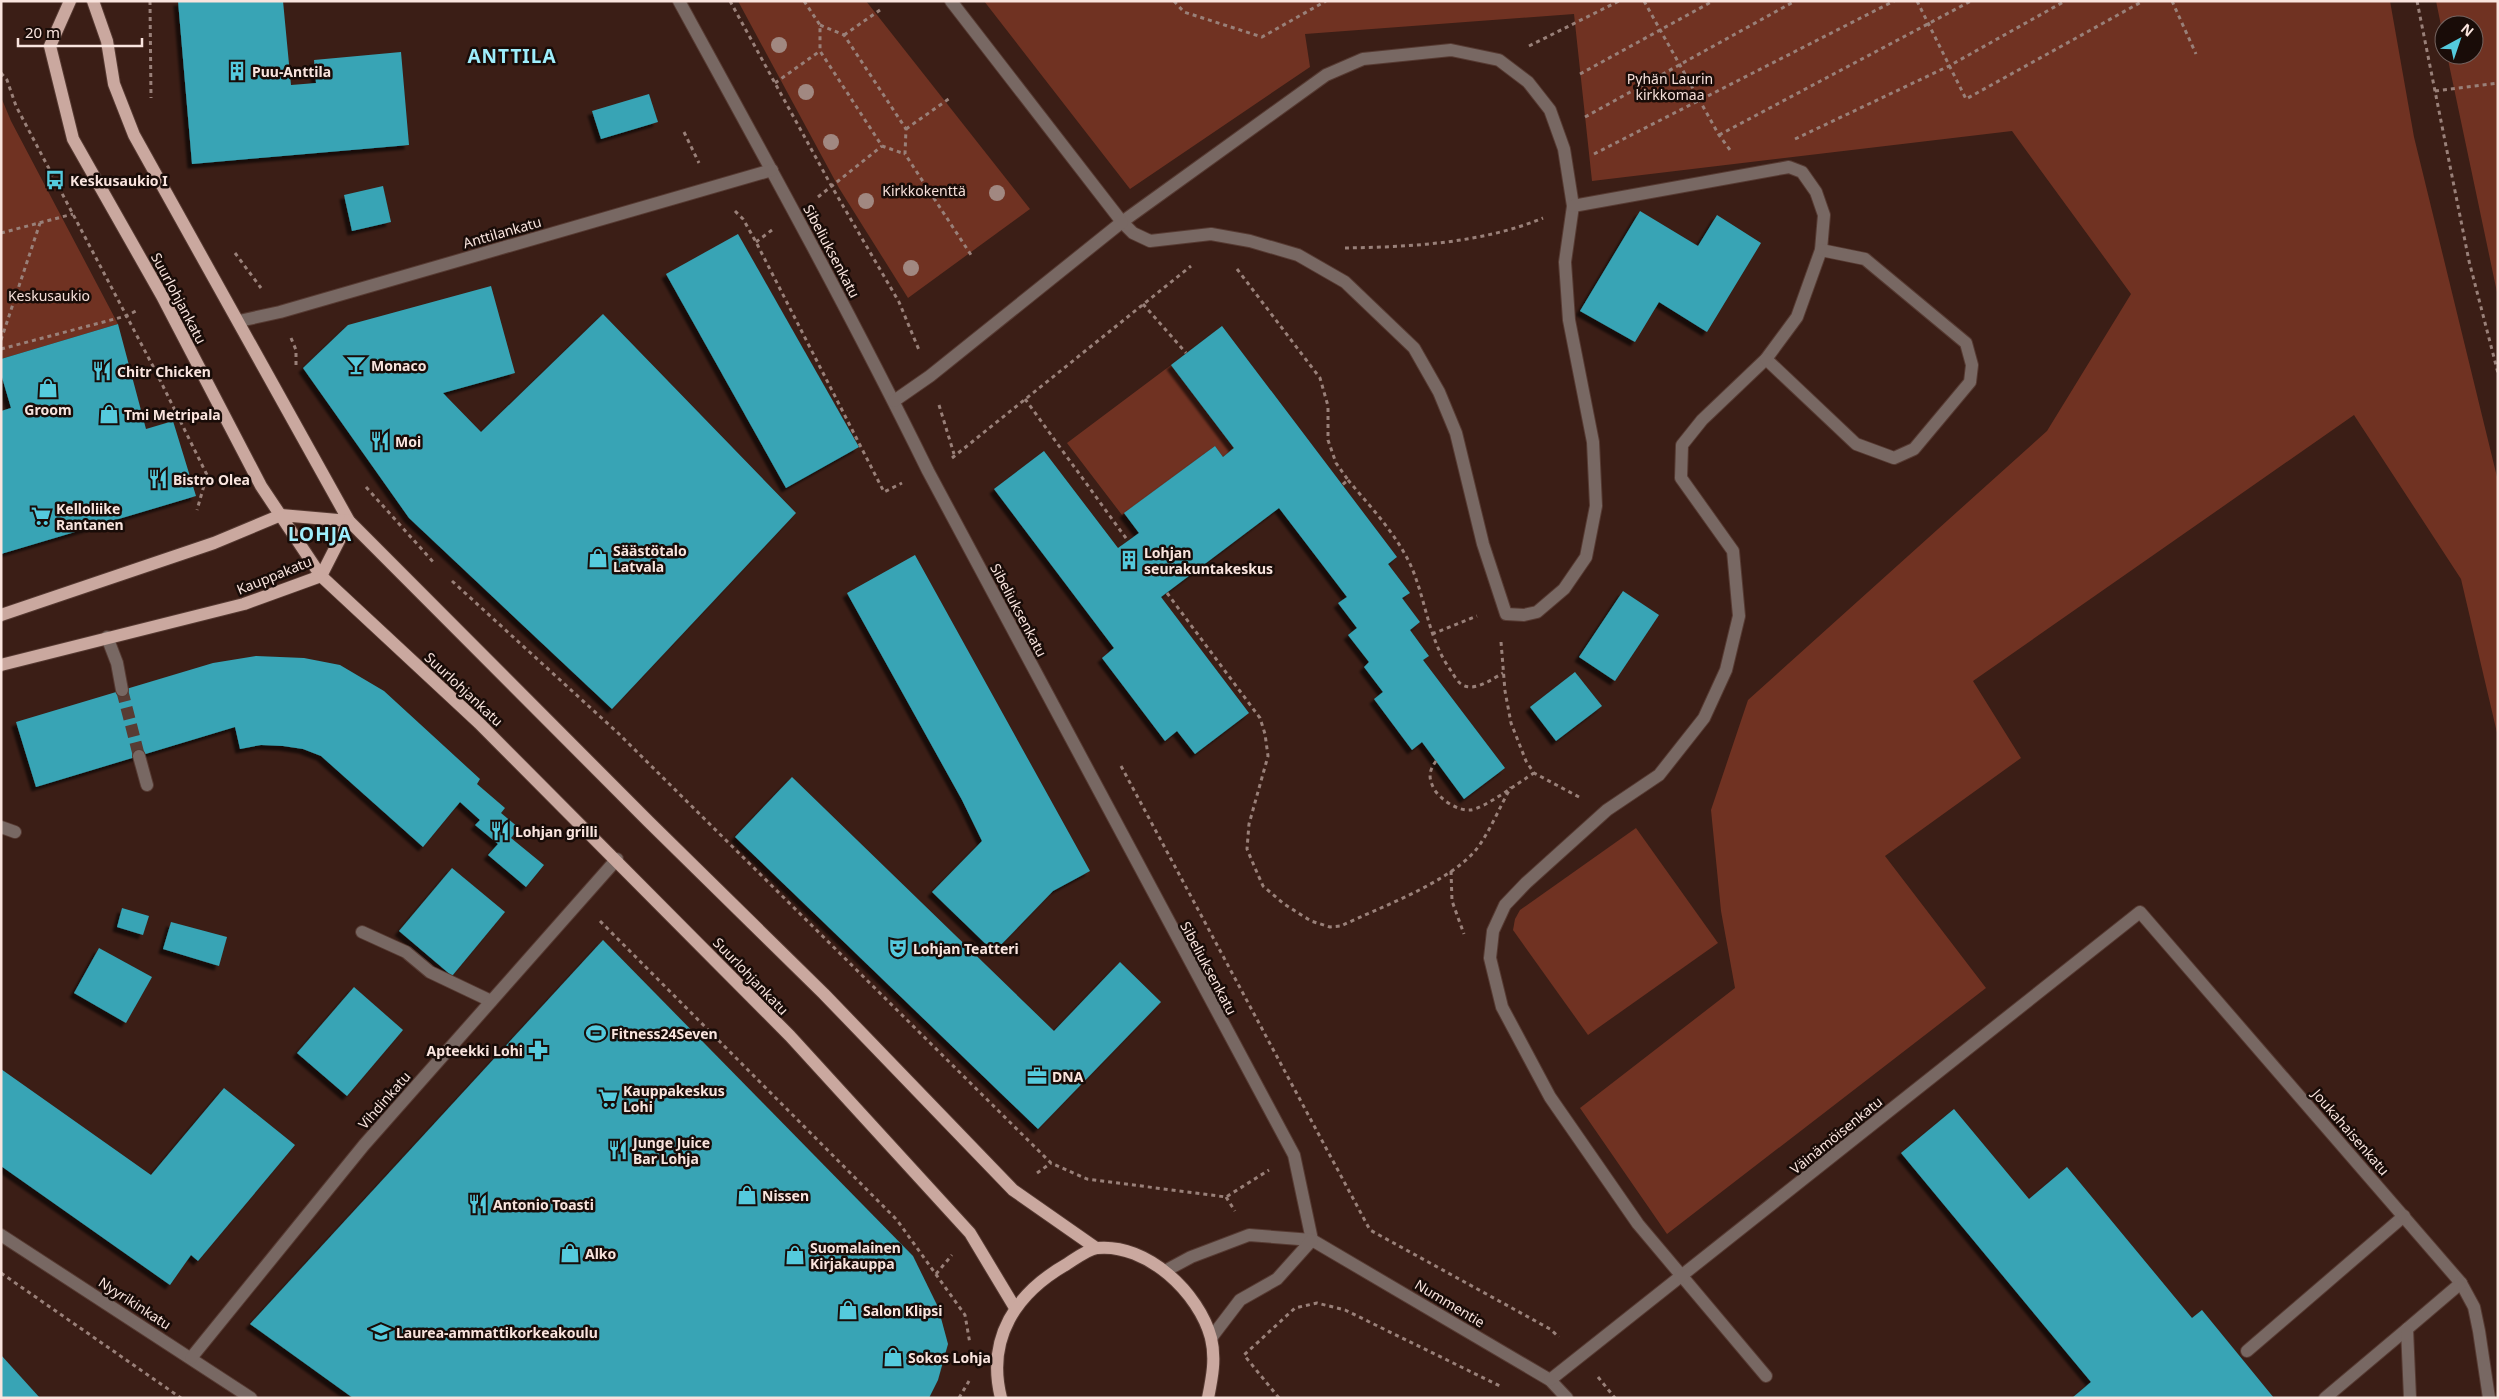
<svg xmlns="http://www.w3.org/2000/svg" width="2499" height="1399" viewBox="0 0 2499 1399" font-family="'Noto Sans',sans-serif">
	<defs>
		<filter id="shadow"><feDropShadow dx="-4.5" dy="4.5" stdDeviation="1" flood-color="#0009"/></filter>
	</defs>
	<rect width="100%" height="100%" fill="#3b1e16"/>
	<g fill="#703222">
		<polygon points="738,1 866,1 1030,209 908,298 839,188"/>
		<polygon points="984,1 2390,1 2414,137 2498,481 2498,737 2461,579 2354,415 1973,681 2021,758 1885,856 1986,988 1667,1234 1580,1108 1735,988 1721,911 1711,810 1748,700 2047,431 2131,294 2012,131 1592,181 1574,14 1305,34 1310,67 1130,189"/>
		<polygon points="2436,1 2498,1 2498,297 2447,55 2474,55 2474,25 2444,25 2444,40"/>
		<polygon points="1,97 11,121 118,324 1,359"/>
		<polygon points="1171,365 1234,448 1223,457 1215,446 1122,515 1067,443"/>
		<polygon points="1636,828 1718,943 1588,1035 1513,930 1515,919 1520,910"/>
	</g>
	<g fill="#37a4b5" filter="url(#shadow)">
		<polygon points="178,1 283,1 291,85 316,83 314,60 401,52 409,145 192,164"/>
		<polygon points="649,94 658,122 601,139 592,111"/>
		<polygon points="383,186 391,222 352,231 344,195"/>
		<polygon points="1640,211 1698,246 1717,215 1761,243 1707,332 1659,302 1635,342 1580,311"/>
		<polygon points="738,234 859,447 786,488 666,274"/>
		<polygon points="491,286 515,373 443,393 481,432 603,314 796,513 612,709 409,518 303,368 348,325"/>
		<polygon points="118,324 146,429 173,421 196,496 1,554 1,411 11,408 1,374 1,359"/>
		<polygon points="1222,326 1397,557 1388,564 1410,593 1402,598 1420,622 1410,630 1429,656 1423,660 1505,768 1464,799 1422,742 1412,750 1374,699 1383,692 1364,667 1369,662 1348,635 1357,628 1338,603 1347,597 1279,508 1161,597 1249,713 1195,754 1177,731 1165,741 1102,658 1114,648 994,489 1044,451 1118,548 1139,533 1124,513 1215,446 1223,457 1234,448 1171,365"/>
		<polygon points="915,555 1090,871 1053,891 994,952 932,892 982,841 962,800 847,593"/>
		<polygon points="1623,591 1659,615 1615,681 1579,657"/>
		<polygon points="256,656 304,658 340,665 384,691 480,779 477,784 505,808 501,813 519,828 511,838 544,865 526,887 488,855 498,844 475,825 480,820 460,802 423,847 321,756 303,749 283,746 261,745 240,749 235,727 36,787 16,722 213,663"/>
		<polygon points="1575,672 1602,706 1556,741 1530,707"/>
		<polygon points="792,777 1054,1031 1120,962 1161,1002 1038,1129 735,837"/>
		<polygon points="452,868 505,912 452,976 399,931"/>
		<polygon points="122,908 149,916 143,935 117,927"/>
		<polygon points="171,922 227,937 219,966 163,949"/>
		<polygon points="603,940 913,1256 938,1307 948,1344 938,1380 929,1398 353,1398 250,1324"/>
		<polygon points="99,948 152,977 126,1023 74,993"/>
		<polygon points="354,987 403,1030 347,1096 297,1053"/>
		<polygon points="1,1069 151,1175 224,1088 295,1145 198,1261 191,1255 170,1285 1,1166"/>
		<polygon points="1954,1109 2029,1199 2067,1167 2192,1318 2202,1310 2274,1398 2072,1398 2091,1382 1901,1153"/>
		<polygon points="1,1355 40,1398 1,1398"/>
	</g>
	<g fill="none" stroke-linecap="round" stroke-linejoin="round">
		<polyline stroke="#583c34" stroke-width="12" stroke-dasharray="12 6" stroke-linecap="butt" points="122,690 139,756"/>
		<defs>
			<g id="minor">
				<path d="M679 1C764 156 850 312 928 471L1294 1155 1312 1240"/>
				<polygon points="1451,50 1499,60 1528,82 1550,110 1564,149 1573,206 1565,262 1569,320 1593,442 1596,506 1586,557 1564,589 1537,612 1524,615 1506,614 1483,544 1456,433 1439,392 1414,348 1345,282 1298,255 1250,241 1211,234 1150,241 1133,233 1122,222 1326,75 1363,59"/>
				<polyline points="1573,206 1789,167 1802,172 1816,192 1824,215 1821,250 1797,317 1766,359 1702,420 1682,445 1681,478 1733,551 1739,616 1726,670 1704,718 1659,775 1607,810 1526,883 1505,905 1493,931 1490,958 1502,1007 1550,1097 1638,1224 1766,1376"/>
				<polyline points="239,321 280,312 772,170"/>
				<polyline points="1766,359 1856,444 1894,458 1914,449 1970,382 1972,365 1966,343 1865,259 1821,250"/>
				<polyline points="894,401 930,376 1122,222 951,1"/>
				<polyline points="107,637 117,663 122,690"/>
				<polyline points="139,756 147,785"/>
				<polyline points="1,827 15,832"/>
				<polyline points="362,932 406,952 430,972 491,1001"/>
				<polyline points="1,1235 251,1398"/>
				<polyline points="1165,1271 1191,1257 1249,1235 1312,1240 1550,1380 1567,1398"/>
				<polyline points="1211,1338 1240,1300 1277,1279 1312,1240"/>
				<polyline points="2247,1351 2404,1216"/>
				<polyline points="191,1358 364,1145 617,859"/>
				<polyline points="1550,1380 2140,912 2461,1283 2474,1307 2479,1331 2489,1398"/>
				<polyline points="2325,1398 2407,1329"/>
				<polyline points="2410,1398 2407,1329 2461,1283"/>
			</g>
			<g id="major">
				<polyline points="70,1 50,46 73,139 162,296 261,486 321,576 479,723 790,1036 970,1233 1015,1308"/>
				<polyline points="93,1 107,41 114,84 134,135 349,521 649,822 824,994 1013,1190 1096,1248"/>
				<polyline points="1,615 214,543 281,515 349,521"/>
				<polyline points="1,665 244,604 321,576 349,521"/>
				<path d="M1001 1398C986 1338 1016 1293 1067 1264 1075 1259 1088 1249 1097 1248 1147 1243 1199 1293 1211 1338 1216 1359 1212 1378 1208 1398"/>
			</g>
		</defs>
		<use href="#minor" stroke="#563a32" stroke-width="14"/>
		<use href="#major" stroke="#563a32" stroke-width="14"/>
		<g stroke="#998079" stroke-width="3" stroke-dasharray="4 4" stroke-linecap="butt">
			<polyline points="150,1 151,98"/>
			<polyline points="730,1 832,187 899,302 919,350"/>
			<polyline points="804,1 820,25 820,51 882,146 905,154"/>
			<polyline points="1174,1 1184,12 1262,37 1326,1"/>
			<polyline points="1644,1 1719,135 1730,150"/>
			<polyline points="1917,1 1966,99 2143,1"/>
			<polyline points="2172,1 2196,54"/>
			<polyline points="2417,1 2469,261 2498,373"/>
			<polyline points="820,25 844,35 906,129 905,154 973,258"/>
			<polyline points="844,35 880,10"/>
			<polyline points="1529,46 1619,1"/>
			<polyline points="1,73 7,80 16,106 156,372 207,475 197,510"/>
			<polyline points="1580,74 1713,1"/>
			<polyline points="775,83 820,51"/>
			<polyline points="2435,91 2498,83"/>
			<polyline points="1585,117 1795,1"/>
			<polyline points="906,129 950,98"/>
			<polyline points="684,132 699,163"/>
			<polyline points="1719,135 1971,1"/>
			<polyline points="1795,139 1949,66 2065,1"/>
			<polyline points="1594,154 1894,1"/>
			<polyline points="818,197 882,146"/>
			<polyline points="735,211 743,219 756,242 884,492 902,483"/>
			<polyline points="1,233 73,214"/>
			<polyline points="756,242 772,230"/>
			<path d="M1345 248C1411 247 1483 243 1543 218"/>
			<polyline points="235,253 261,288"/>
			<polyline points="1237,269 1320,378 1328,406 1328,440 1336,463 1348,480 1342,485"/>
			<polyline points="1143,304 1186,353"/>
			<polyline points="291,338 296,350 296,366"/>
			<polyline points="1,340 40,223"/>
			<polyline points="1,349 126,316 138,310"/>
			<polyline points="1025,399 1128,541"/>
			<polyline points="939,405 954,454"/>
			<polyline points="952,458 1191,266"/>
			<path d="M1348 480C1368 504 1390 527 1406 556 1426 592 1426 638 1452 672 1454 676 1458 682 1461 684 1474 693 1492 679 1503 673"/>
			<polyline points="366,487 435,564"/>
			<polyline points="452,581 618,733 1051,1163 1087,1179 1226,1197 1269,1170"/>
			<path d="M1167 593 1260 718 1265 734 1268 756 1249 824 1247 849 1255 868 1263 886 1284 904 1311 921 1330 927 1341 926C1380 907 1446 884 1475 851 1489 834 1500 806 1511 787"/>
			<polyline points="1432,634 1477,616"/>
			<polyline points="1501,642 1505,691 1511,723 1526,761 1534,773 1579,797"/>
			<path d="M1436 761C1429 771 1428 777 1434 789 1440 799 1457 811 1470 810 1482 810 1521 781 1534 773"/>
			<polyline points="1121,766 1370,1230 1550,1329 1559,1337"/>
			<polyline points="1451,871 1452,901 1464,934"/>
			<polyline points="600,921 897,1220 965,1315 970,1344"/>
			<polyline points="1037,1173 1051,1163"/>
			<polyline points="1226,1197 1235,1211"/>
			<polyline points="1,1273 181,1398"/>
			<polyline points="936,1274 952,1255"/>
			<polyline points="1598,1377 1615,1398"/>
			<polyline points="959,1398 969,1381"/>
			<polyline points="1279,1398 1244,1355 1295,1308 1317,1303 1345,1310 1500,1386"/>
		</g>
		<use href="#minor" stroke="#786863" stroke-width="12"/>
		<use href="#major" stroke="#caa89f" stroke-width="12"/>
	</g>
	<g fill="#a18881">
		<circle cx="779" cy="45" r="8"/>
		<circle cx="806" cy="92" r="8"/>
		<circle cx="831" cy="142" r="8"/>
		<circle cx="997" cy="193" r="8"/>
		<circle cx="866" cy="201" r="8"/>
		<circle cx="911" cy="268" r="8"/>
	</g>
	<defs>
		<symbol id="building-bare" viewBox="-9 -9 18 18"><path d="M-4-6H4V6H1V3H-1V6H-4ZM-2.5-4.3h1.7v1.8h-1.7ZM.8-4.3h1.7v1.8H.8ZM-2.5-1h1.7V.8h-1.7ZM.8-1h1.7V.8H.8Z" fill="#54cadd" stroke="#190c08" stroke-width="2.5" paint-order="stroke"/></symbol>
		<symbol id="bus-bare" viewBox="-9 -9 18 18"><path d="M-5-6H5V4H4V6H2V4H-2V6H-4V4H-5ZM-3.5-4V0h7V-4ZM-3.5 1.2v1.5H-2V1.2ZM2 1.2v1.5H3.5V1.2Z" fill="#54cadd" stroke="#190c08" stroke-width="2.5" paint-order="stroke"/></symbol>
		<symbol id="bar-bare" viewBox="-9 -9 18 18"><path d="M-6-5H6L.8 .8V4.5H3.5V6h-7V4.5H-.8V.8Z" fill="#54cadd" stroke="#190c08" stroke-width="2.5" paint-order="stroke"/></symbol>
		<symbol id="restaurant-bare" viewBox="-9 -9 18 18"><path d="M-5-6h1v4h1v-4h1v4h1v-4h1v5L-1.5 .5V6h-2V.5L-5-1ZM5-6V6H3V1.5H1.5Q1.5-4 5-6Z" fill="#54cadd" stroke="#190c08" stroke-width="2.5" paint-order="stroke"/></symbol>
		<symbol id="shop-bare" viewBox="-9 -9 18 18"><path d="M-5-2.5h2.3a2.7 3.5 0 0 1 5.4 0H5L5.5 6h-11ZM-1.5-2.5h3a1.5 2.3 0 0 0-3 0Z" fill="#54cadd" stroke="#190c08" stroke-width="2.5" paint-order="stroke"/></symbol>
		<symbol id="supermarket-bare" viewBox="-9 -9 18 18"><path d="M-6-5.5h2.5l.6 2H6L4.5 2H-2.5L-4.4-4H-6ZM-1.5 3.2a1.3 1.3 0 1 0 .1 0ZM3 3.2a1.3 1.3 0 1 0 .1 0Z" fill="#54cadd" stroke="#190c08" stroke-width="2.5" paint-order="stroke"/></symbol>
		<symbol id="theatre-bare" viewBox="-9 -9 18 18"><path d="M-5-5.5Q0-4 5-5.5V0Q5 5 0 6Q-5 5-5 0ZM-3.3-2.5H-1v1.5H-3.3ZM1-2.5H3.3v1.5H1ZM-2.8 1Q0 5.5 2.8 1Z" fill="#54cadd" stroke="#190c08" stroke-width="2.5" paint-order="stroke"/></symbol>
		<symbol id="stadium-bare" viewBox="-9 -9 18 18"><path d="M0-5a6.5 5 0 1 0 0 10a6.5 5 0 1 0 0-10ZM-3.5-1.8h7v3.6h-7Z" fill="#54cadd" stroke="#190c08" stroke-width="2.5" paint-order="stroke"/></symbol>
		<symbol id="pharmacy-bare" viewBox="-9 -9 18 18"><path d="M-2-6h4v4h4v4h-4v4h-4v-4h-4v-4h4Z" fill="#54cadd" stroke="#190c08" stroke-width="2.5" paint-order="stroke"/></symbol>
		<symbol id="office-bare" viewBox="-9 -9 18 18"><path d="M-6-3h4V-5.5h4V-3h4V5H-6ZM-1-4.5V-3h2v-1.5ZM-6 0V1H6V0Z" fill="#54cadd" stroke="#190c08" stroke-width="2.5" paint-order="stroke"/></symbol>
		<symbol id="university-bare" viewBox="-9 -9 18 18"><path d="M0-5L7-2L0 1L-7-2ZM-4 1L0 2.5L4 1V4Q0 6-4 4Z" fill="#54cadd" stroke="#190c08" stroke-width="2.5" paint-order="stroke"/></symbol>
	</defs>
	<g fill-rule="evenodd">
		<use href="#building-bare" x="223" y="57" width="28" height="28"/>
		<use href="#bus-bare" x="41" y="166" width="28" height="28"/>
		<use href="#bar-bare" x="342" y="351" width="28" height="28"/>
		<use href="#restaurant-bare" x="88" y="357" width="28" height="28"/>
		<use href="#shop-bare" x="34" y="374" width="28" height="28"/>
		<use href="#shop-bare" x="95" y="400" width="28" height="28"/>
		<use href="#restaurant-bare" x="366" y="427" width="28" height="28"/>
		<use href="#restaurant-bare" x="144" y="465" width="28" height="28"/>
		<use href="#supermarket-bare" x="27" y="502" width="28" height="28"/>
		<use href="#shop-bare" x="584" y="544" width="28" height="28"/>
		<use href="#building-bare" x="1115" y="546" width="28" height="28"/>
		<use href="#restaurant-bare" x="486" y="817" width="28" height="28"/>
		<use href="#theatre-bare" x="884" y="934" width="28" height="28"/>
		<use href="#stadium-bare" x="582" y="1019" width="28" height="28"/>
		<use href="#pharmacy-bare" x="524" y="1036" width="28" height="28"/>
		<use href="#office-bare" x="1023" y="1062" width="28" height="28"/>
		<use href="#supermarket-bare" x="594" y="1084" width="28" height="28"/>
		<use href="#restaurant-bare" x="604" y="1136" width="28" height="28"/>
		<use href="#shop-bare" x="733" y="1181" width="28" height="28"/>
		<use href="#restaurant-bare" x="464" y="1190" width="28" height="28"/>
		<use href="#shop-bare" x="556" y="1239" width="28" height="28"/>
		<use href="#shop-bare" x="781" y="1241" width="28" height="28"/>
		<use href="#shop-bare" x="834" y="1296" width="28" height="28"/>
		<use href="#university-bare" x="367" y="1318" width="28" height="28"/>
		<use href="#shop-bare" x="879" y="1343" width="28" height="28"/>
	</g>
	<g text-anchor="middle" dominant-baseline="central" stroke-width="5" stroke-linejoin="round" paint-order="stroke">
		<g font-size="14" font-weight="bold" fill="#f9e4de" stroke="#190c08" text-anchor="start">
			<text x="252" y="71">Puu-Anttila</text>
			<text x="70" y="180">Keskusaukio I</text>
			<text x="371" y="365">Monaco</text>
			<text x="117" y="371">Chitr Chicken</text>
			<text x="48" y="409" text-anchor="middle">Groom</text>
			<text x="124" y="414">Tmi Metripala</text>
			<text x="395" y="441">Moi</text>
			<text x="173" y="479">Bistro Olea</text>
			<text x="56" y="508">Kelloliike<tspan x="56" dy="16">Rantanen</tspan></text>
			<text x="613" y="550">Säästötalo<tspan x="613" dy="16">Latvala</tspan></text>
			<text x="1144" y="552">Lohjan<tspan x="1144" dy="16">seurakuntakeskus</tspan></text>
			<text x="515" y="831">Lohjan grilli</text>
			<text x="913" y="948">Lohjan Teatteri</text>
			<text x="611" y="1033">Fitness24Seven</text>
			<text x="523" y="1050" text-anchor="end">Apteekki Lohi</text>
			<text x="1052" y="1076">DNA</text>
			<text x="623" y="1090">Kauppakeskus<tspan x="623" dy="16">Lohi</tspan></text>
			<text x="633" y="1142">Junge Juice<tspan x="633" dy="16">Bar Lohja</tspan></text>
			<text x="762" y="1195">Nissen</text>
			<text x="493" y="1204">Antonio Toasti</text>
			<text x="810" y="1247">Suomalainen<tspan x="810" dy="16">Kirjakauppa</tspan></text>
			<text x="585" y="1253">Alko</text>
			<text x="863" y="1310">Salon Klipsi</text>
			<text x="396" y="1332">Laurea-ammattikorkeakoulu</text>
			<text x="908" y="1357">Sokos Lohja</text>
		</g>
		<g font-size="14" fill="#f5dfd9" stroke="#190c08">
			<text x="1670" y="78">Pyhän Laurin<tspan x="1670" dy="16">kirkkomaa</tspan></text>
			<text x="924" y="190">Kirkkokenttä</text>
			<text x="49" y="295">Keskusaukio</text>
		</g>
		<g font-size="14" fill="#f9e4de" stroke="#190c08">
			<text transform="translate(502 232) rotate(-16)">Anttilankatu</text>
			<text transform="translate(832 251) rotate(62)">Sibeliuksenkatu</text>
			<text transform="translate(179 298) rotate(62)">Suurlohjankatu</text>
			<text transform="translate(274 575) rotate(-22)">Kauppakatu</text>
			<text transform="translate(1019 610) rotate(62)">Sibeliuksenkatu</text>
			<text transform="translate(464 689) rotate(43)">Suurlohjankatu</text>
			<text transform="translate(1209 968) rotate(62)">Sibeliuksenkatu</text>
			<text transform="translate(751 976) rotate(46)">Suurlohjankatu</text>
			<text transform="translate(384 1100) rotate(-49)">Vihdinkatu</text>
			<text transform="translate(2351 1132) rotate(49)">Joukahaisenkatu</text>
			<text transform="translate(1836 1135) rotate(-39)">Väinämöisenkatu</text>
			<text transform="translate(135 1303) rotate(33)">Nyyrikinkatu</text>
			<text transform="translate(1450 1303) rotate(31)">Nummentie</text>
		</g>
		<g font-size="19" font-weight="bold" letter-spacing="1" fill="#9eeefc" stroke="#190c08">
			<text x="512" y="56">ANTTILA</text>
			<text x="320" y="534">LOHJA</text>
		</g>
	</g>
	<rect width="2499" height="1399" fill="none" stroke="#f9e4de" stroke-width="5"/>
	<g transform="translate(2459 40) rotate(40)"><circle r="24" fill="#190c08" stroke="#73625e"/>
	<path d="M0-4L9 19L0 12L-9 19Z" fill="#54cadd"/>
	<text y="-8" font-size="14" font-weight="bold" text-anchor="middle" fill="#f9e4de">N</text>
	</g>
	<path d="M18 38v8h124v-8" fill="none" stroke="#f9e4de" stroke-width="2.5"/>
	<text x="25" y="38" font-size="15" fill="#f9e4de" stroke="#190c08" stroke-width="4" paint-order="stroke">20 m</text>
</svg>
